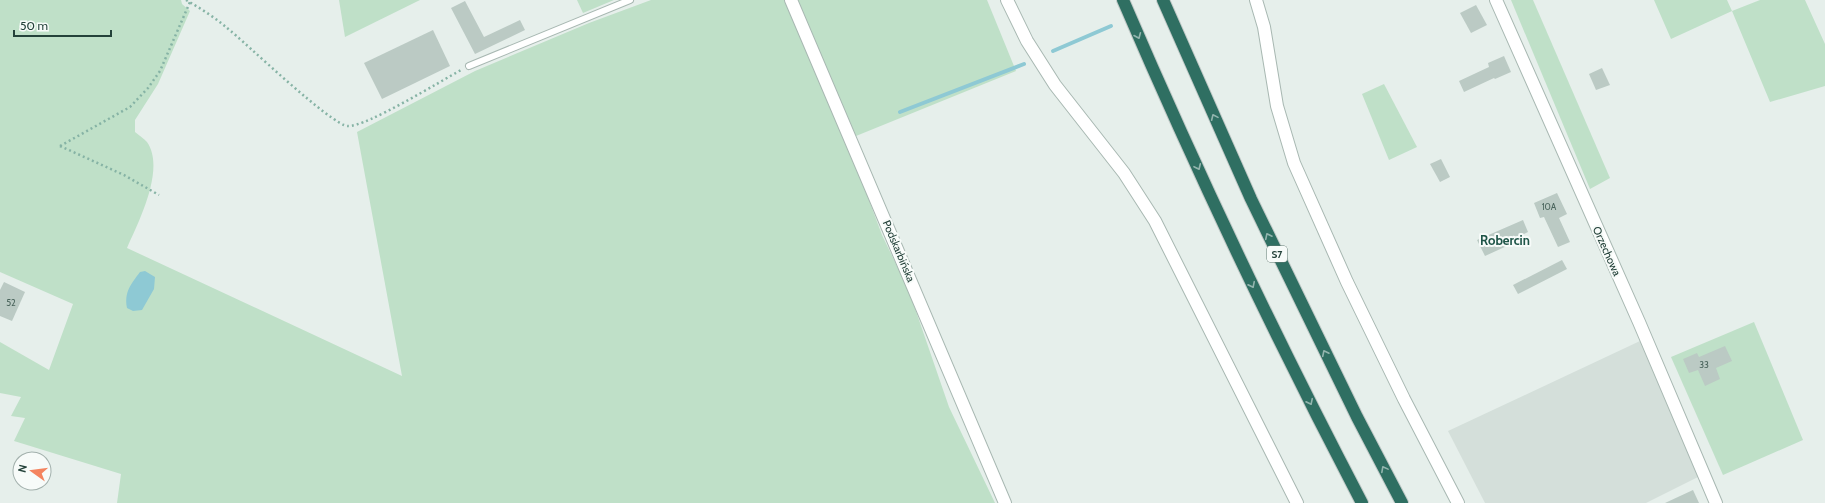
<svg xmlns="http://www.w3.org/2000/svg" width="1825" height="503" viewBox="0 0 1825 503" font-family="Cabin,sans-serif">
	<rect width="100%" height="100%" fill="#e6efeb"/>
	<polygon fill="#d4dfda" points="1640,341 1698,477 1646,503 1485,503 1448,431"/>
	<g fill="#bfe0c8">
		<path d="M0 0H181L182 4 190 11 158 84 135 120V132C139 135 144 139 147 142 166 169 138 223 127 248L402 376 357 132 475 71 589 23 651 0H787L838 117 882 235 909 291 949 407 995 503H117L121 474 14 441 25 418 11 416 21 397 0 393V342L49 370 73 304 0 272Z"/>
		<polygon points="339,0 420,0 345,37"/>
		<polygon points="577,0 614,0 583,13"/>
		<polygon points="797,0 987,0 1016,71 856,136"/>
		<polygon points="1511,0 1533,0 1610,178 1590,189"/>
		<polygon points="1654,0 1727,0 1732,11 1760,0 1805,0 1825,44 1825,86 1770,102 1732,11 1671,39"/>
		<polygon points="1384,84 1417,147 1389,160 1362,94"/>
		<polygon points="1754,322 1803,440 1723,475 1671,357"/>
	</g>
	<path fill="#8ec9d4" d="M145 271 155 277 154 289 142 310 133 311 127 308C124 292 131 284 140 272Z"/>
	<g fill="none" stroke-linecap="round" stroke-linejoin="round">
		<g stroke="#8ec9d4" stroke-width="4">
			<polyline points="1053,51 1111,26"/>
			<polyline points="900,112 1024,64"/>
		</g>
	</g>
	<g fill="#bbcac4">
		<polygon points="465,1 484,37 520,20 525,30 475,54 451,8"/>
		<polygon points="1476,5 1487,25 1471,33 1460,13"/>
		<polygon points="433,30 450,66 382,99 364,63"/>
		<polygon points="1504,56 1511,72 1495,79 1494,78 1464,92 1459,81 1489,67 1488,63"/>
		<polygon points="1602,68 1610,85 1596,90 1589,74"/>
		<polygon points="1441,159 1450,177 1440,182 1430,164"/>
		<polygon points="1557,193 1567,214 1559,218 1570,242 1558,247 1544,217 1540,218 1534,203"/>
		<polygon points="1523,220 1528,232 1518,237 1520,240 1485,256 1477,240"/>
		<polygon points="1562,260 1567,269 1518,294 1513,285"/>
		<polygon points="4,282 25,292 12,321 0,316 0,290"/>
		<polygon points="1725,346 1732,361 1716,368 1720,379 1705,386 1698,370 1689,373 1683,359 1697,353 1699,357"/>
		<polygon points="1693,490 1699,503 1665,503"/>
	</g>
	<g fill="none" stroke-linecap="round" stroke-linejoin="round">
		<defs>
			<polyline id="service" points="469,66 630,0"/>
			<g id="minor">
				<polyline points="791,0 1005,503"/>
				<polyline points="1007,0 1027,41 1055,85 1124,173 1155,221 1297,503"/>
				<polyline points="1256,0 1264,27 1277,106 1294,163 1347,282 1404,399 1458,503"/>
				<polyline points="1496,0 1639,322 1716,503"/>
			</g>
			<g id="motorway">
				<path d="M1123 0C1196 170 1276 339 1362 503"/>
				<polyline points="1163,0 1251,199 1357,417 1402,503"/>
			</g>
		</defs>
		<use href="#service" stroke="#a8b8b2" stroke-width="8"/>
		<use href="#minor" stroke="#a8b8b2" stroke-width="14"/>
		<use href="#motorway" stroke="#c2cac8" stroke-width="14"/>
		<g stroke="#86b3a5" stroke-width="2.5" stroke-dasharray="2 3" stroke-linecap="butt">
			<path d="M186 0C200 8 214 17 226 27 245 42 332 126 348 126 366 127 441 81 461 70"/>
			<polyline points="60,146 130,107 148,88 160,71 190,2"/>
			<polyline points="60,146 124,175 159,195"/>
		</g>
		<use href="#service" stroke="#fff" stroke-width="6"/>
		<use href="#minor" stroke="#fff" stroke-width="12"/>
		<use href="#motorway" stroke="#2f6f62" stroke-width="12"/>
	</g>
	<defs><path id="oneway-chevron" d="M-2-3.5L2.5 0L-2 3.5" fill="none" stroke-width="1.6" stroke-linecap="round" stroke-linejoin="round"/></defs>
	<g stroke="#93b5ae">
		<use href="#oneway-chevron" transform="translate(1138 36) rotate(67)"/>
		<use href="#oneway-chevron" transform="translate(1214 117) rotate(-114)"/>
		<use href="#oneway-chevron" transform="translate(1198 167) rotate(65)"/>
		<use href="#oneway-chevron" transform="translate(1268 236) rotate(-116)"/>
		<use href="#oneway-chevron" transform="translate(1252 285) rotate(64)"/>
		<use href="#oneway-chevron" transform="translate(1325 353) rotate(-116)"/>
		<use href="#oneway-chevron" transform="translate(1310 402) rotate(64)"/>
		<use href="#oneway-chevron" transform="translate(1384 469) rotate(-118)"/>
	</g>
	<g text-anchor="middle" dominant-baseline="central" stroke-width="4" stroke-linejoin="round" paint-order="stroke">
		<g font-size="9" fill="#4a645c">
			<text x="1549" y="206">10A</text>
			<text x="11" y="302">52</text>
			<text x="1704" y="364">33</text>
		</g>
		<rect fill="#f7fbf9" stroke="#637a73" stroke-width="1" x="1267" y="246" width="20" height="16" rx="3"/>
		<g font-size="10" font-weight="bold" fill="#24423a">
			<text x="1277" y="254">S7</text>
		</g>
		<g font-size="11" fill="#24423a" stroke="#f7fbf9">
			<text transform="translate(899 251) rotate(67)">Podskarbińska</text>
			<text transform="translate(1607 251) rotate(66)">Orzechowa</text>
		</g>
		<g font-size="13" font-weight="bold" fill="#1f5548" stroke="#f7fbf9">
			<text x="1505" y="240">Robercin</text>
		</g>
	</g>
	<g transform="translate(32 471) rotate(284)"><circle r="19" fill="#f7fbf9" stroke="#a3b1ad"/>
	<path d="M0-3L7 15L0 10L-7 15Z" fill="#f4845f"/>
	<text y="-6" font-size="11" font-weight="bold" text-anchor="middle" fill="#24423a">N</text>
	</g>
	<path d="M14 30v6h97v-6" fill="none" stroke="#24423a" stroke-width="2"/>
	<text x="20" y="30" font-size="12" fill="#24423a" stroke="#f7fbf9" stroke-width="3" paint-order="stroke">50 m</text>
</svg>
